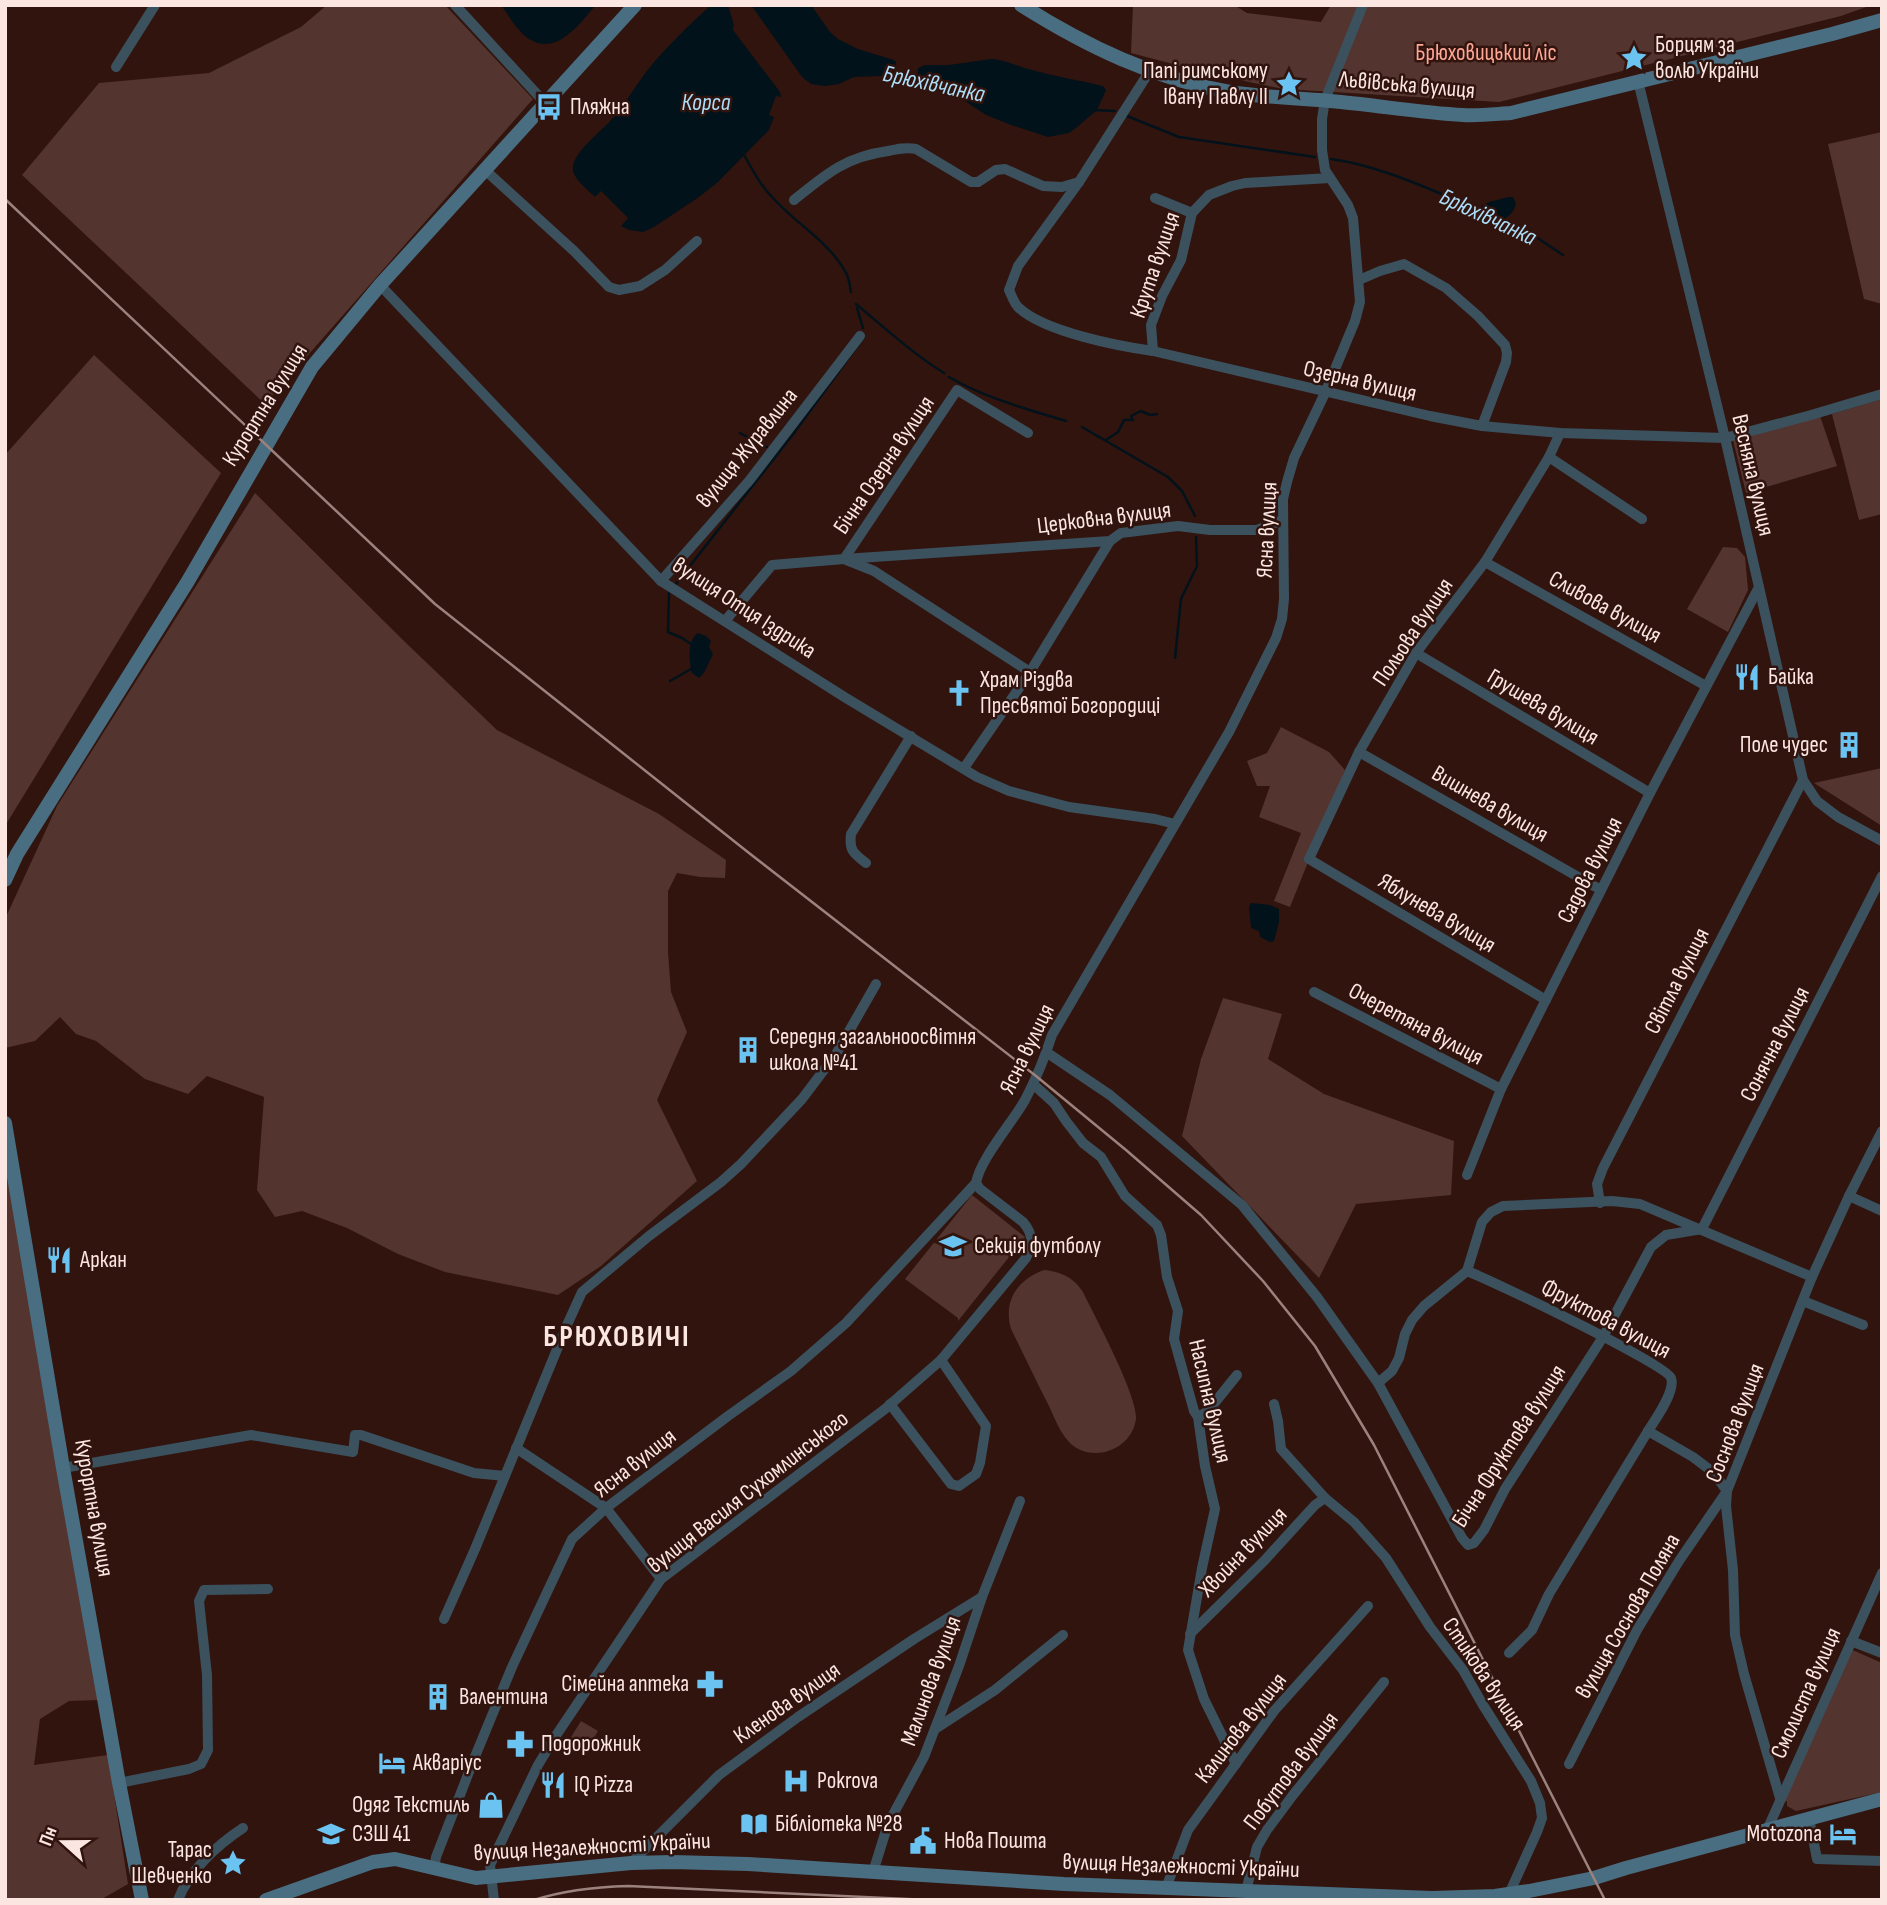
<svg xmlns="http://www.w3.org/2000/svg" width="1887" height="1905" viewBox="0 0 1887 1905" font-family="'Sofia Sans Condensed',sans-serif">
	<rect width="100%" height="100%" fill="#31140e"/>
	<g fill="#54342e">
		<polygon points="327,5 445,5 533,99 265,404 22,175 99,83 209,73 301,27"/>
		<polygon points="1133,5 1234,5 1247,13 1321,22 1331,5 1872,5 1841,16 1499,102 1283,89 1211,74 1131,53"/>
		<polygon points="1882,132 1882,304 1864,299 1828,144"/>
		<polygon points="94,355 221,473 5,826 5,455"/>
		<polygon points="1882,399 1882,514 1859,520 1832,414"/>
		<polygon points="1819,413 1837,466 1746,493 1733,440"/>
		<polygon points="255,493 405,642 497,730 659,814 726,860 725,878 700,877 677,873 668,891 668,952 671,992 687,1032 657,1100 697,1181 601,1266 558,1295 445,1272 398,1254 347,1228 302,1211 275,1217 257,1190 264,1097 207,1076 188,1094 145,1079 96,1041 76,1034 60,1017 35,1041 5,1048 5,919 57,806"/>
		<polygon points="1723,547 1737,548 1745,557 1748,590 1728,632 1687,609"/>
		<polygon points="1281,727 1329,752 1345,770 1290,907 1274,901 1301,833 1259,817 1270,786 1257,786 1247,761 1267,753"/>
		<polygon points="1882,768 1882,826 1814,783"/>
		<polygon points="1223,998 1282,1014 1268,1059 1324,1094 1454,1141 1451,1195 1356,1204 1319,1278 1182,1136 1201,1059"/>
		<polygon points="5,1155 100,1700 69,1701 40,1719 34,1765 108,1755 128,1884 100,1900 5,1900"/>
		<polygon points="972,1195 1025,1237 958,1321 958,1318 905,1279"/>
		<path d="M1044 1270C1062 1272 1073 1277 1083 1292 1095 1317 1138 1396 1136 1419 1132 1450 1092 1464 1070 1443 1060 1433 1055 1419 1049 1406 1036 1381 1024 1355 1011 1329 1003 1301 1017 1280 1044 1270Z"/>
		<polygon points="1848,1648 1882,1663 1882,1792 1796,1811 1787,1806 1787,1801 1778,1804"/>
		<polygon points="581,1721 598,1731 585,1753 568,1742"/>
	</g>
	<g fill="#02121b">
		<path d="M501 5H596C580 23 557 57 529 39 517 31 509 16 501 5Z"/>
		<path d="M711 5H728L734 25 733 30 780 92 781 97 776 96 769 115 774 117 769 130 718 182 699 197 654 227 643 232 629 230 621 226 628 218 601 191 595 197C588 190 571 177 573 167 574 151 604 129 614 117 626 102 635 87 646 72 665 48 688 26 711 5Z"/>
		<polygon points="751,5 811,5 830,32 838,39 858,49 894,60 896,62 895,72 881,76 854,77 839,84 825,86 811,84 802,77"/>
		<path d="M991 59C1005 60 1015 65 1028 69 1053 76 1078 80 1103 86L1106 90 1097 110 1076 128 1069 133 1048 137 1011 125 986 115 962 99 921 85 917 82 918 68 925 65H949Z"/>
		<path d="M1508 197H1513L1516 203C1514 216 1501 223 1488 220 1483 219 1477 213 1474 210L1489 202Z"/>
		<path d="M698 633 706 636 711 641 709 647 713 654 704 673 699 678 692 673C689 661 687 640 698 633Z"/>
		<polygon points="1251,903 1270,905 1279,909 1279,922 1274,941 1270,942 1260,937 1259,931 1251,928 1249,907"/>
	</g>
	<g fill="none" stroke-linecap="round" stroke-linejoin="round">
		<g stroke="#02121b" stroke-width="2.5">
			<polyline points="891,73 919,78"/>
			<polyline points="1094,110 1115,111"/>
			<polyline points="1127,116 1179,137 1315,157"/>
			<path d="M743 153C752 169 760 185 773 198 795 223 828 241 845 271 849 277 850 285 851 292"/>
			<path d="M1331 159C1382 166 1430 190 1478 209"/>
			<polyline points="1500,217 1527,231 1563,255"/>
			<path d="M856 304C885 328 912 353 944 373"/>
			<polyline points="857,308 863,328"/>
			<path d="M949 377C985 398 1027 409 1066 421"/>
			<polyline points="1082,427 1168,477 1182,491 1195,516"/>
			<polyline points="740,433 753,440"/>
			<polyline points="1106,440 1118,432 1124,420 1133,420 1131,416 1141,411 1150,415 1157,414"/>
			<polyline points="759,443 767,447"/>
			<polyline points="675,585 794,433 864,337"/>
			<polyline points="669,592 668,632 682,638 691,644"/>
			<polyline points="1175,658 1181,599 1197,566 1196,537"/>
			<polyline points="670,681 691,669"/>
		</g>
		<g stroke="#3b515e" stroke-width="10">
			<polyline points="455,5 546,104"/>
			<polyline points="116,67 155,5"/>
			<path d="M1149 72 1079 182 1018 266 1009 290C1012 296 1014 304 1019 308 1045 332 1118 346 1153 351L1430 416 1482 426 1560 433 1725 438 1811 415 1882 394"/>
			<polyline points="1638,81 1725,438 1803,780 1817,801 1838,817 1882,841"/>
			<polyline points="485,170 574,251 609,287 619,290 640,286 665,270 697,241"/>
			<polyline points="1155,198 1192,213"/>
			<path d="M794 200C826 174 845 157 888 151 897 149 906 147 916 149L971 182H978L996 170 1005 169 1043 186 1062 187 1079 182"/>
			<polyline points="1359,280 1380,271 1404,264 1446,288 1478,316 1505,345 1507,353 1506,362 1482,426"/>
			<polyline points="380,285 661,581 846,698 977,777 1009,791 1069,807 1155,819 1175,824"/>
			<polyline points="1153,351 1151,325 1162,296 1181,260 1192,213 1209,195 1232,186 1245,183 1330,178"/>
			<polyline points="1549,457 1642,519"/>
			<polyline points="844,559 1110,541 1121,533 1178,526 1210,530 1257,530 1283,520"/>
			<polyline points="844,559 957,390 1028,433"/>
			<polyline points="1485,562 1706,686"/>
			<polyline points="661,581 749,481 860,336"/>
			<polyline points="725,621 772,565 844,559 874,571 1030,672"/>
			<polyline points="1416,653 1650,793"/>
			<polyline points="1359,752 1601,890"/>
			<polyline points="964,768 1030,672 1110,541"/>
			<path d="M866 863C853 853 849 850 851 834L911 736"/>
			<polyline points="1314,992 1501,1089"/>
			<polyline points="1546,1000 1309,859 1359,752 1416,653 1485,562 1549,457 1560,433"/>
			<polyline points="1046,1052 1110,1095 1242,1205 1317,1297 1378,1383 1462,1538 1468,1545 1474,1543 1484,1530 1505,1489 1603,1337 1651,1247 1666,1235 1702,1229 1882,876"/>
			<polyline points="1033,1084 1054,1103 1066,1121 1083,1143 1101,1157 1125,1196 1157,1225 1161,1235 1167,1277 1178,1311 1174,1339 1194,1411 1198,1417 1205,1466 1215,1509 1202,1568 1188,1650 1204,1699 1236,1764"/>
			<polyline points="1467,1175 1501,1089 1650,793 1759,587"/>
			<polyline points="1849,1196 1882,1211"/>
			<polyline points="1600,1203 1597,1184 1603,1168 1803,780"/>
			<path d="M1467 1271C1493 1281 1666 1364 1671 1378 1676 1391 1655 1420 1648 1431L1693 1457 1714 1473 1727 1491 1679 1561 1637 1630 1569 1764"/>
			<polyline points="1803,1301 1863,1325"/>
			<polyline points="1378,1383 1392,1371 1399,1358 1405,1334 1412,1320 1424,1306 1467,1271 1482,1222 1491,1212 1503,1206 1612,1201 1640,1204 1812,1277"/>
			<polyline points="890,1404 951,1484 959,1486 976,1474 980,1463 986,1426 941,1360"/>
			<polyline points="1274,1404 1278,1421 1281,1449 1325,1498 1354,1522 1386,1558 1430,1627 1463,1670 1483,1705 1531,1781 1540,1803 1542,1818 1537,1832 1509,1894"/>
			<polyline points="1198,1417 1208,1411 1237,1375"/>
			<polyline points="516,1448 606,1508 661,1579"/>
			<polyline points="63,1468 251,1435 353,1452 355,1435 361,1435 474,1473 505,1476"/>
			<polyline points="444,1619 475,1549 567,1325 582,1292 649,1236 721,1182 741,1164 802,1099 836,1054 876,984"/>
			<polyline points="1190,1634 1264,1561 1315,1505 1325,1498"/>
			<polyline points="1851,1641 1882,1653"/>
			<polyline points="1509,1653 1532,1630 1549,1594 1648,1431"/>
			<polyline points="935,1729 995,1690 1063,1635"/>
			<polyline points="119,1783 189,1769 201,1764 208,1750 207,1675 199,1601 204,1590 268,1589"/>
			<polyline points="1780,1798 1744,1674 1735,1635 1733,1570 1726,1506 1727,1491 1812,1277 1849,1196 1882,1131"/>
			<polyline points="1809,1818 1817,1859 1882,1861"/>
			<polyline points="1767,1830 1882,1573"/>
			<polyline points="631,1863 719,1775 798,1717 914,1639 982,1597"/>
			<path d="M434 1869 436 1857 474 1759 512 1667 572 1539 606 1508 728 1416 791 1371 846 1323 976 1183C980 1159 1012 1123 1025 1100 1036 1079 1045 1057 1052 1035L1229 732 1276 638 1282 619 1284 599 1283 499 1287 482 1294 458 1325 393 1355 321 1360 302 1353 218 1348 205 1325 170 1322 150V119L1325 100 1363 5"/>
			<polyline points="873,1872 888,1824 924,1757 959,1666 982,1597 1020,1501"/>
			<polyline points="1166,1888 1188,1830 1274,1711 1368,1606"/>
			<polyline points="1246,1891 1257,1847 1267,1830 1293,1795 1384,1682"/>
			<path d="M178 1900C189 1871 217 1845 243 1828"/>
			<path d="M494 1900 490 1865 538 1765 555 1737 661 1579 885 1409 941 1360 1026 1258C1033 1244 1034 1235 1023 1222L980 1189 976 1183"/>
		</g>
		<g stroke="#496e82" stroke-width="14">
			<path d="M1021 5C1086 46 1154 79 1230 92 1267 98 1305 98 1341 102 1382 106 1422 113 1463 115 1479 116 1495 114 1511 113L1832 34 1882 20"/>
			<polyline points="5,880 17,854 188,581 312,367 380,285 635,5"/>
			<polyline points="5,1123 63,1468 119,1783 142,1900"/>
			<polyline points="266,1900 373,1862 395,1859 476,1878 631,1863 672,1862 748,1864 1064,1884 1432,1898 1495,1896 1529,1891 1594,1878 1626,1868 1882,1799"/>
		</g>
		<g stroke="#9c827d" stroke-width="2.5">
			<polyline points="5,199 435,604 749,853 1036,1076 1126,1150 1201,1215 1263,1281 1315,1346 1374,1445 1605,1900"/>
			<path d="M534 1900C565 1890 595 1887 628 1886L929 1900"/>
		</g>
	</g>
	<defs>
		<symbol id="sight-bare" viewBox="-9 -9 18 18"><path d="M0-6L1.8-2.2L6-1.7L2.9 1.2L3.7 5.4L0 3.3L-3.7 5.4L-2.9 1.2L-6-1.7L-1.8-2.2Z" fill="#6bc3f2" stroke="#31140e" stroke-width="2.5" paint-order="stroke"/></symbol>
		<symbol id="bus-bare" viewBox="-9 -9 18 18"><path d="M-5-6H5V4H4V6H2V4H-2V6H-4V4H-5ZM-3.5-4V0h7V-4ZM-3.5 1.2v1.5H-2V1.2ZM2 1.2v1.5H3.5V1.2Z" fill="#6bc3f2" stroke="#31140e" stroke-width="2.5" paint-order="stroke"/></symbol>
		<symbol id="restaurant-bare" viewBox="-9 -9 18 18"><path d="M-5-6h1v4h1v-4h1v4h1v-4h1v5L-1.5 .5V6h-2V.5L-5-1ZM5-6V6H3V1.5H1.5Q1.5-4 5-6Z" fill="#6bc3f2" stroke="#31140e" stroke-width="2.5" paint-order="stroke"/></symbol>
		<symbol id="church-bare" viewBox="-9 -9 18 18"><path d="M-1.2-6h2.4v3.5h3.3v2.4h-3.3V6h-2.4V-.1h-3.3v-2.4h3.3Z" fill="#6bc3f2" stroke="#31140e" stroke-width="2.5" paint-order="stroke"/></symbol>
		<symbol id="building-bare" viewBox="-9 -9 18 18"><path d="M-4-6H4V6H1V3H-1V6H-4ZM-2.5-4.3h1.7v1.8h-1.7ZM.8-4.3h1.7v1.8H.8ZM-2.5-1h1.7V.8h-1.7ZM.8-1h1.7V.8H.8Z" fill="#6bc3f2" stroke="#31140e" stroke-width="2.5" paint-order="stroke"/></symbol>
		<symbol id="school-bare" viewBox="-9 -9 18 18"><path d="M0-5L7-2L0 1L-7-2ZM-4 1L0 2.5L4 1V4Q0 6-4 4Z" fill="#6bc3f2" stroke="#31140e" stroke-width="2.5" paint-order="stroke"/></symbol>
		<symbol id="pharmacy-bare" viewBox="-9 -9 18 18"><path d="M-2-6h4v4h4v4h-4v4h-4v-4h-4v-4h4Z" fill="#6bc3f2" stroke="#31140e" stroke-width="2.5" paint-order="stroke"/></symbol>
		<symbol id="hotel-bare" viewBox="-9 -9 18 18"><path d="M-6-4.5h1.5V1H6V5H4.5V3h-9V5H-6ZM-4 0a1.8 1.8 0 1 1 3.6 0ZM.5 0V-2.5h3Q6-2.5 6 0Z" fill="#6bc3f2" stroke="#31140e" stroke-width="2.5" paint-order="stroke"/></symbol>
		<symbol id="hospital-bare" viewBox="-9 -9 18 18"><path d="M-5-5h3v3.5h4V-5h3V5h-3V1.5h-4V5h-3Z" fill="#6bc3f2" stroke="#31140e" stroke-width="2.5" paint-order="stroke"/></symbol>
		<symbol id="shop-bare" viewBox="-9 -9 18 18"><path d="M-5-2.5h2.3a2.7 3.5 0 0 1 5.4 0H5L5.5 6h-11ZM-1.5-2.5h3a1.5 2.3 0 0 0-3 0Z" fill="#6bc3f2" stroke="#31140e" stroke-width="2.5" paint-order="stroke"/></symbol>
		<symbol id="library-bare" viewBox="-9 -9 18 18"><path d="M-6-4Q-3-5.5-.7-3.5V5Q-3 3-6 4ZM6-4Q3-5.5 .7-3.5V5Q3 3 6 4Z" fill="#6bc3f2" stroke="#31140e" stroke-width="2.5" paint-order="stroke"/></symbol>
		<symbol id="civic-bare" viewBox="-9 -9 18 18"><path d="M-.6-6.5H3V-4.5H.6V-3L4-1V1h2V6H-6V1h2V-1L-.6-3ZM-1.2 2.5V6h2.4V2.5Z" fill="#6bc3f2" stroke="#31140e" stroke-width="2.5" paint-order="stroke"/></symbol>
	</defs>
	<g fill-rule="evenodd">
		<use href="#sight-bare" x="1615" y="39" width="38" height="38"/>
		<use href="#sight-bare" x="1270" y="65" width="38" height="38"/>
		<use href="#bus-bare" x="530" y="88" width="38" height="38"/>
		<use href="#restaurant-bare" x="1728" y="658" width="38" height="38"/>
		<use href="#church-bare" x="940" y="674" width="38" height="38"/>
		<use href="#building-bare" x="1830" y="726" width="38" height="38"/>
		<use href="#building-bare" x="729" y="1031" width="38" height="38"/>
		<use href="#school-bare" x="934" y="1227" width="38" height="38"/>
		<use href="#restaurant-bare" x="40" y="1241" width="38" height="38"/>
		<use href="#pharmacy-bare" x="691" y="1665" width="38" height="38"/>
		<use href="#building-bare" x="419" y="1678" width="38" height="38"/>
		<use href="#pharmacy-bare" x="501" y="1725" width="38" height="38"/>
		<use href="#hotel-bare" x="373" y="1744" width="38" height="38"/>
		<use href="#hospital-bare" x="777" y="1762" width="38" height="38"/>
		<use href="#restaurant-bare" x="534" y="1766" width="38" height="38"/>
		<use href="#shop-bare" x="472" y="1786" width="38" height="38"/>
		<use href="#library-bare" x="735" y="1805" width="38" height="38"/>
		<use href="#school-bare" x="312" y="1815" width="38" height="38"/>
		<use href="#hotel-bare" x="1824" y="1815" width="38" height="38"/>
		<use href="#civic-bare" x="904" y="1822" width="38" height="38"/>
		<use href="#sight-bare" x="214" y="1844" width="38" height="38"/>
	</g>
	<g text-anchor="middle" dominant-baseline="central" stroke-width="5" stroke-linejoin="round" paint-order="stroke">
		<g font-size="23" fill="#fce6e2" stroke="#31140e" text-anchor="start">
			<text x="1655" y="45">Борцям за<tspan x="1655" dy="26">волю України</tspan></text>
			<text x="1268" y="71" text-anchor="end">Папі римському<tspan x="1268" dy="26">Івану Павлу ІІ</tspan></text>
			<text x="570" y="107">Пляжна</text>
			<text x="1768" y="677">Байка</text>
			<text x="980" y="680">Храм Різдва<tspan x="980" dy="26">Пресвятої Богородиці</tspan></text>
			<text x="1828" y="745" text-anchor="end">Поле чудес</text>
			<text x="769" y="1037">Середня загальноосвітня<tspan x="769" dy="26">школа №41</tspan></text>
			<text x="974" y="1246">Секція футболу</text>
			<text x="80" y="1260">Аркан</text>
			<text x="689" y="1684" text-anchor="end">Сімейна аптека</text>
			<text x="459" y="1697">Валентина</text>
			<text x="541" y="1744">Подорожник</text>
			<text x="413" y="1763">Акваріус</text>
			<text x="817" y="1781">Pokrova</text>
			<text x="574" y="1785">IQ Pizza</text>
			<text x="470" y="1805" text-anchor="end">Одяг Текстиль</text>
			<text x="775" y="1824">Бібліотека №28</text>
			<text x="352" y="1834">СЗШ 41</text>
			<text x="1822" y="1834" text-anchor="end">Motozona</text>
			<text x="944" y="1841">Нова Пошта</text>
			<text x="212" y="1850" text-anchor="end">Тарас<tspan x="212" dy="26">Шевченко</tspan></text>
		</g>
		<g font-size="23" fill="#ffa796" stroke="#31140e">
			<text x="1486" y="53">Брюховицький ліс</text>
		</g>
		<g font-size="23" fill="#fce6e2" stroke="#31140e">
			<text transform="translate(1407 85) rotate(5)">Львівська вулиця</text>
			<text transform="translate(1155 265) rotate(-71)">Крута вулиця</text>
			<text transform="translate(1360 381) rotate(13)">Озерна вулиця</text>
			<text transform="translate(265 405) rotate(-58)">Курортна вулиця</text>
			<text transform="translate(747 448) rotate(-51)">вулиця Журавлина</text>
			<text transform="translate(884 465) rotate(-56)">Бічна Озерна вулиця</text>
			<text transform="translate(1753 475) rotate(77)">Весняна вулиця</text>
			<text transform="translate(1104 518) rotate(-7)">Церковна вулиця</text>
			<text transform="translate(1267 530) rotate(-87)">Ясна вулиця</text>
			<text transform="translate(1605 607) rotate(29)">Сливова вулиця</text>
			<text transform="translate(744 608) rotate(33)">вулиця Отця Іздрика</text>
			<text transform="translate(1413 632) rotate(-56)">Польова вулиця</text>
			<text transform="translate(1543 707) rotate(31)">Грушева вулиця</text>
			<text transform="translate(1490 804) rotate(30)">Вишнева вулиця</text>
			<text transform="translate(1590 870) rotate(-63)">Садова вулиця</text>
			<text transform="translate(1437 913) rotate(31)">Яблунева вулиця</text>
			<text transform="translate(1677 981) rotate(-63)">Світла вулиця</text>
			<text transform="translate(1416 1024) rotate(28)">Очеретяна вулиця</text>
			<text transform="translate(1775 1044) rotate(-63)">Сонячна вулиця</text>
			<text transform="translate(1027 1049) rotate(-64)">Ясна вулиця</text>
			<text transform="translate(1606 1319) rotate(28)">Фруктова вулиця</text>
			<text transform="translate(1210 1401) rotate(77)">Насипна вулиця</text>
			<text transform="translate(1735 1423) rotate(-69)">Соснова вулиця</text>
			<text transform="translate(1509 1446) rotate(-57)">Бічна Фруктова вулиця</text>
			<text transform="translate(635 1463) rotate(-38)">Ясна вулиця</text>
			<text transform="translate(748 1492) rotate(-38)">вулиця Василя Сухомлинського</text>
			<text transform="translate(94 1508) rotate(80)">Курортна вулиця</text>
			<text transform="translate(1243 1552) rotate(-46)">Хвойна вулиця</text>
			<text transform="translate(1628 1616) rotate(-60)">вулиця Соснова Поляна</text>
			<text transform="translate(1484 1674) rotate(56)">Стикова вулиця</text>
			<text transform="translate(931 1681) rotate(-70)">Малинова вулиця</text>
			<text transform="translate(1806 1693) rotate(-66)">Смолиста вулиця</text>
			<text transform="translate(787 1703) rotate(-35)">Кленова вулиця</text>
			<text transform="translate(1241 1728) rotate(-52)">Калинова вулиця</text>
			<text transform="translate(1291 1771) rotate(-53)">Побутова вулиця</text>
			<text transform="translate(592 1847) rotate(-3)">вулиця Незалежності України</text>
			<text transform="translate(1181 1866) rotate(2)">вулиця Незалежності України</text>
		</g>
		<g font-size="24" font-style="italic" fill="#acddf9" stroke="#31140e">
			<text transform="translate(934 84) rotate(12)">Брюхівчанка</text>
			<text x="706" y="102">Корса</text>
			<text transform="translate(1488 217) rotate(25)">Брюхівчанка</text>
		</g>
		<g font-size="30" font-weight="bold" letter-spacing="2" fill="#fce6e2" stroke="#31140e">
			<text x="617" y="1337">БРЮХОВИЧІ</text>
		</g>
	</g>
	<rect width="1887" height="1905" fill="none" stroke="#fce6e2" stroke-width="14"/>
	<g transform="translate(63 1842) rotate(291)" stroke="#31140e" stroke-width="5" paint-order="stroke">
	<path d="M0-5L12 26L0 18L-12 26Z" fill="#fce6e2"/>
	<text y="-10" font-size="19" font-weight="bold" text-anchor="middle" fill="#fce6e2">Пн</text>
	</g>
</svg>
